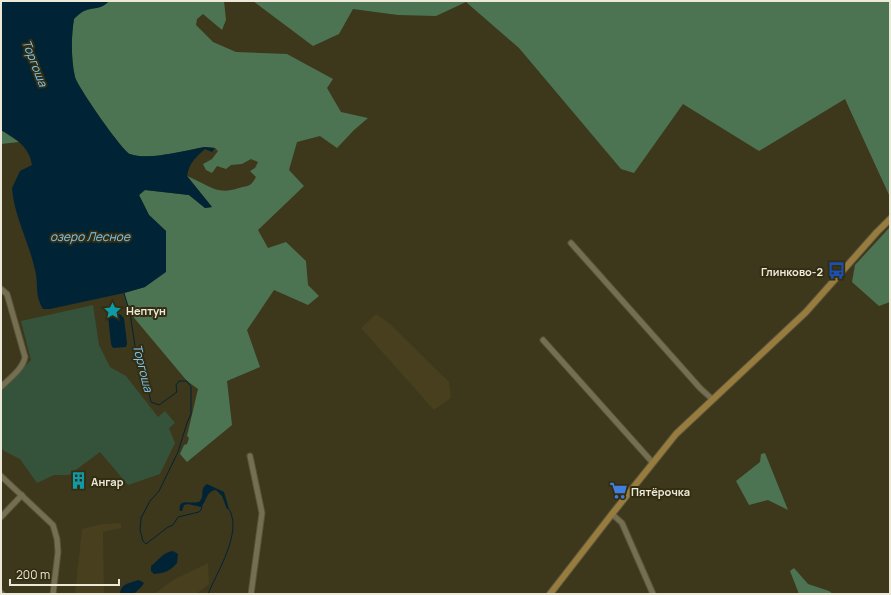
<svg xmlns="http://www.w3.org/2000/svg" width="891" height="595" viewBox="0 0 891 595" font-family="Manrope,sans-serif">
	<rect width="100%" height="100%" fill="#3d371c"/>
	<g fill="#473f1e">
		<polygon points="376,314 389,323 449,382 451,398 434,410 361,328"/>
		<polygon points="121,523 121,528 103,532 104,594 75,594 82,529 102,524"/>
		<polygon points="208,563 209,584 196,594 154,594 173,580"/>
	</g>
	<polygon fill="#35533a" points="93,305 99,345 110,367 126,376 158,417 165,411 175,423 169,428 175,443 160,474 128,485 100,452 69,475 54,475 37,483 20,459 4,451 1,447 1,392 31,360 21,321"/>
	<g fill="#4d7452">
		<path d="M109 1H224L226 20 222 30 203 14 197 19 196 25 213 42 236 52 287 54 333 79 327 88 341 112 368 118 354 130 337 148 320 136 297 142 289 170 304 186 258 230 268 248 286 242 306 261 308 285 319 296 308 305 274 290 247 330 260 367 227 381 232 425 187 462 180 454 184 445 187 444 189 438 187 436 198 389 187 381 130 313 124 293 145 287 166 231 149 215 139 195 145 190 189 195 205 208 212 207 187 176C208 184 215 196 239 188 250 185 250 187 256 177L250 171 255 168 258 162 251 159 242 164 231 165 226 169 217 166 212 173 206 170 203 164 212 159 218 151 215 148 205 147C186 150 148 161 130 154 123 152 77 86 75 77 71 59 71 37 74 19 76 17 79 14 82 12 93 6 100 11 109 1Z"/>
		<polygon points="253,1 890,1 890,197 845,99 759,151 683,104 634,173 621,169 519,48 466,2 436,16 398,15 353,9 339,34 313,46"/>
		<polygon points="1,130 19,142 1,144"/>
		<polygon points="890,227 890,302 879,306 852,282 855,265"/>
		<polygon points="765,453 788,510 768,500 749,505 736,481 760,462 761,454"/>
		<polygon points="794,568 808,584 829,591 833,594 799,594 790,571"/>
	</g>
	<g fill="#002436">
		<path d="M1 1H109C100 11 93 6 82 12 79 14 76 17 74 19 71 37 71 60 75 77 77 86 123 152 130 154 148 161 186 150 205 147L215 148 212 152 205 149C196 157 189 163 187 176L212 207 205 208 189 195 145 190 139 195 149 215 166 231V272L145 287 124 293 50 309H43C34 294 39 285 35 270 29 242 14 216 12 188L20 171 32 165C29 147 17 139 1 130Z"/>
		<polygon points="115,314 120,314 124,318 127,343 126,347 113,348 111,344 108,316"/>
		<path d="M207 484 224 492 229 509H227L222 496 216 490C206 491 207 501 201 507L188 504 184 505 182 511H180C177 496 194 506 200 501 205 496 199 489 207 484Z"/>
		<path d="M173 551 178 554 177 563C170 571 165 573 154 574L151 571V566C159 560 163 552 173 551Z"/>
		<path d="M138 580 141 581 144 583 142 586 134 594H120C121 583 129 584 138 580Z"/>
	</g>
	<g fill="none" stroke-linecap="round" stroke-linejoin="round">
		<g stroke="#002436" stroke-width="1">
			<polyline points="124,293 130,313 135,346 140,353 151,402 159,405 177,392 176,385 179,381 187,381 191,387 191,414 187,423 178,452 159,491 150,501 141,518 140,530 143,541 146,544 168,527 173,525 178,517 199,512 201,510 202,506"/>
			<path d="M208 594C217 572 243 532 229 509"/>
		</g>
		<defs>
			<g id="minor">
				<polyline points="571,243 700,388 712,399"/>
				<path d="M1 289 7 294 25 357C23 369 9 379 1 387"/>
				<polyline points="543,340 653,463"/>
				<polyline points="250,456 262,513 251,594"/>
				<polyline points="1,476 53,525 57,539 58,552 53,594"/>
				<polyline points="612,514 622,523 653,594"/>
				<polyline points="1,517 22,495"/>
				<polyline points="1,593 2,594"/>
			</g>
			<polyline id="major" points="550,594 612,514 676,434 806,312 877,232 890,219"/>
		</defs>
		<use href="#minor" stroke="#58533b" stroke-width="7"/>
		<use href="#major" stroke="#58533b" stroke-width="8"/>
		<use href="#minor" stroke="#756f52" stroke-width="5"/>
		<use href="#major" stroke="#977c3e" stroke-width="6"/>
	</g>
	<defs>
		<symbol id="bus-bare" viewBox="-9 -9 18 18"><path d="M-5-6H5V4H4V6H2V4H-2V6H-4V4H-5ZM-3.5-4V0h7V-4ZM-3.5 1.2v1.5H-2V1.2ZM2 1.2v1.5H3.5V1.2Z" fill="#1a4fb4" stroke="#332d12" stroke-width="2.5" paint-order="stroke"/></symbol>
		<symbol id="sight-bare" viewBox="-9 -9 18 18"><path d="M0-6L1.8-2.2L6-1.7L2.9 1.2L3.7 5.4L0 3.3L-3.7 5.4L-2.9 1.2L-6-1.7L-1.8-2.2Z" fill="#0f9aa8" stroke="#332d12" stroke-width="2.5" paint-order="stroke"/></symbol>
		<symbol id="building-bare" viewBox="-9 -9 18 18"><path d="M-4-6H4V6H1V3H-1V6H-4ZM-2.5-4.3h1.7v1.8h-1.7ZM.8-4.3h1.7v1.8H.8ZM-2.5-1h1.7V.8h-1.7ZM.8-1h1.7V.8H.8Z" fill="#0f9aa8" stroke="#332d12" stroke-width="2.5" paint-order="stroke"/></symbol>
		<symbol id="supermarket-bare" viewBox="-9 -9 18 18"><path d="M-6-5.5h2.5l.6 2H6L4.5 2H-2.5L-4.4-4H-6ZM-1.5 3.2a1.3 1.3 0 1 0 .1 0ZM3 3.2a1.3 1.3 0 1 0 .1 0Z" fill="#3f7fe0" stroke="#332d12" stroke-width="2.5" paint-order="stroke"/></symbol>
	</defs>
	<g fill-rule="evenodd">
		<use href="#bus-bare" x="824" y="258" width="25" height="25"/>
		<use href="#sight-bare" x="100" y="298" width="25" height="25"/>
		<use href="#building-bare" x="66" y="468" width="25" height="25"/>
		<use href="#supermarket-bare" x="606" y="478" width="25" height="25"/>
	</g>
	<g text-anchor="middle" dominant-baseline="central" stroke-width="4" stroke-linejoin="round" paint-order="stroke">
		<g font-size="11" font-weight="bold" fill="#ede9d9" stroke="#332d12" text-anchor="start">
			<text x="823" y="271" text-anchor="end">Глинково-2</text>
			<text x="126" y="310">Нептун</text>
			<text x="91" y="481">Ангар</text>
			<text x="631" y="491">Пятёрочка</text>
		</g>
		<g font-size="12" font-style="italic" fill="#7cc9f5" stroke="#332d12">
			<text transform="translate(35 63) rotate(69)">Торгоша</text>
			<text x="90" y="236">озеро Лесное</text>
			<text transform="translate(143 368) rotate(76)">Торгоша</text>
		</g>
	</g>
	<rect width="891" height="595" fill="none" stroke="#ede9d9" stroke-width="4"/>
	<path d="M10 579v6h109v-6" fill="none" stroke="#ede9d9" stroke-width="2"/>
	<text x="16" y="579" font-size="12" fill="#ede9d9" stroke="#332d12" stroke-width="3" paint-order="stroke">200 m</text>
</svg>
